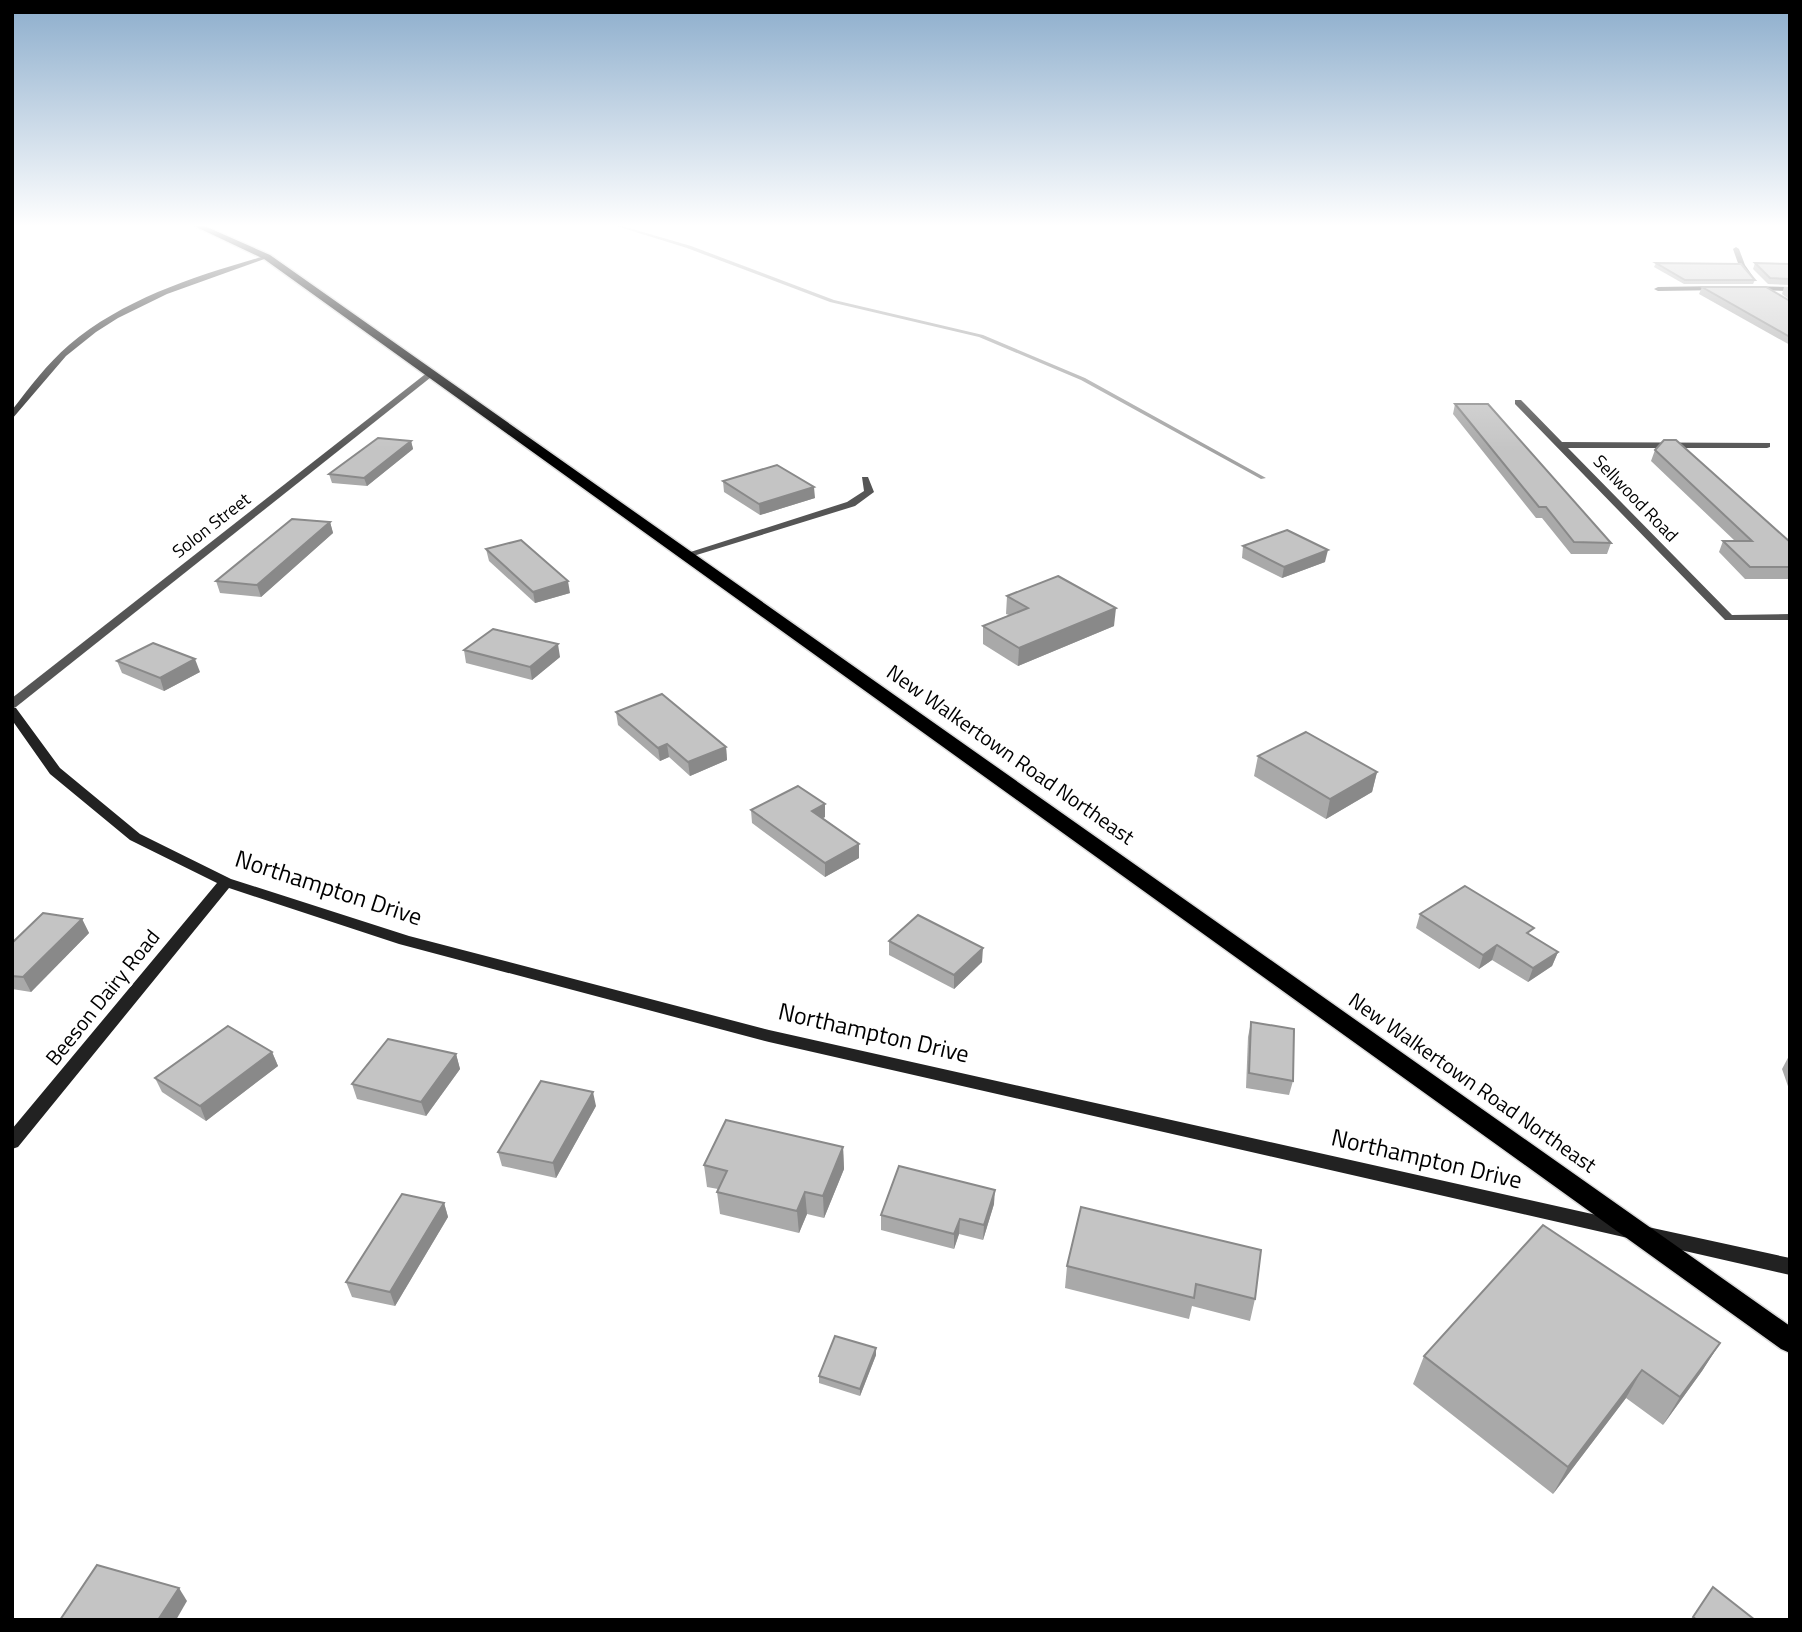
<svg xmlns="http://www.w3.org/2000/svg" width="1802" height="1632" viewBox="0 0 1802 1632" font-family="'Titillium Web',sans-serif">
	<rect width="100%" height="100%" fill="#fff"/>
	<g fill="none" stroke-linecap="round" stroke-linejoin="round">
		<polygon fill="#a3a3a3" fill-rule="evenodd" points="610,224 615,224 691,246 834,300 983,335 1085,378 1266,478 1261,479 1081,380 979,337 830,302 687,248"/>
		<defs>
			<polygon id="primary" points="190,224 200,224 270,255 1790,1326 1790,1353 1781,1349 264,259"/>
		</defs>
		<use href="#primary" stroke="#dbdbdb" stroke-width="3"/>
		<polygon fill="#555" fill-rule="evenodd" points="862,477 868,477 874,492 855,506 690,557 682,557 681,555 847,502 864,491"/>
		<g fill="#555" fill-rule="evenodd">
			<polygon points="1736,247 1739,249 1745,265 1754,278 1750,278 1739,266 1733,249"/>
			<polygon points="1720,286 1723,290 1658,291 1654,289 1658,287"/>
			<polygon points="1748,286 1790,287 1790,291 1751,290"/>
			<polygon points="428,372 435,374 16,707 12,708 12,698"/>
			<polygon points="1515,400 1521,400 1562,442 1770,443 1770,447 1767,448 1568,448 1732,615 1790,614 1790,620 1725,620 1515,404"/>
		</g>
		<g fill="#222" fill-rule="evenodd">
			<path d="M265 256 270 257 167 294 118 318 96 332 66 356 12 419V410C30 387 47 364 69 345 125 298 196 276 265 256Z"/>
			<polygon points="12,707 16,708 60,768 140,834 231,879 409,936 769,1030 1628,1222 1635,1224 1638,1230 1635,1236 1628,1238 769,1042 399,944 229,888 18,1147 12,1149 12,1129 217,883 130,840 50,774 12,720"/>
			<polygon points="1648,1227 1790,1258 1790,1275 1641,1241 1638,1235 1641,1229"/>
		</g>
		<use href="#primary" fill="#000" fill-rule="evenodd"/>
	</g>
	<g fill="#a9a9a9">
		<polygon points="1656,263 1755,280 1753,284 1684,284 1654,267"/>
		<polygon points="1755,263 1790,264 1790,285 1768,284 1753,269"/>
		<polygon points="1702,287 1790,301 1790,345 1699,294"/>
		<polygon points="1784,287 1790,287 1790,300 1782,294"/>
		<polygon points="1455,404 1611,543 1607,554 1571,554 1542,518 1536,518 1453,414"/>
		<polygon points="411,441 413,449 367,486 332,483 329,474"/>
		<polygon points="1655,450 1790,542 1790,579 1745,579 1719,552 1723,541 1735,541 1651,461"/>
		<polygon points="723,481 815,498 760,515 724,492"/>
		<polygon points="330,522 333,533 261,597 220,593 216,581"/>
		<polygon points="1243,546 1325,562 1282,578 1242,558"/>
		<polygon points="486,549 570,593 535,603 489,561"/>
		<polygon points="1007,596 1114,626 1018,666 983,644 983,626 1009,615 1006,614"/>
		<polygon points="464,650 560,657 532,680 466,663"/>
		<polygon points="117,661 200,672 164,691 122,673"/>
		<polygon points="616,712 726,747 727,760 690,776 669,757 660,761 618,725"/>
		<polygon points="1258,756 1377,772 1372,792 1326,819 1254,776"/>
		<polygon points="751,810 825,817 823,818 859,844 859,858 825,877 752,823"/>
		<polygon points="1420,914 1531,935 1558,952 1552,966 1528,982 1492,960 1479,969 1416,928"/>
		<polygon points="82,919 89,933 31,992 12,989 12,943"/>
		<polygon points="889,941 982,962 954,989 889,955"/>
		<polygon points="1251,1022 1293,1081 1289,1095 1246,1088 1248,1037"/>
		<polygon points="272,1052 278,1066 206,1121 162,1092 155,1078"/>
		<polygon points="456,1054 460,1069 426,1116 357,1099 352,1084"/>
		<polygon points="1790,1054 1790,1092 1782,1069"/>
		<polygon points="596,1106 556,1178 502,1166 498,1152"/>
		<polygon points="843,1147 844,1169 824,1218 807,1214 799,1233 720,1214 717,1192 718,1189 707,1187 704,1165"/>
		<polygon points="444,1203 448,1217 395,1306 352,1297 346,1282"/>
		<polygon points="994,1204 983,1240 959,1234 954,1249 881,1230 881,1215"/>
		<polygon points="1081,1207 1255,1299 1250,1321 1192,1306 1189,1319 1065,1288 1067,1266"/>
		<polygon points="1720,1343 1702,1371 1663,1425 1626,1398 1553,1494 1413,1384 1424,1356"/>
		<polygon points="876,1348 876,1355 860,1396 819,1383 819,1376"/>
	</g>
	<g fill="#898989">
		<polygon points="411,441 413,449 367,486 364,478"/>
		<polygon points="814,487 815,498 760,515 759,504"/>
		<polygon points="330,522 333,533 261,597 257,585"/>
		<polygon points="1328,550 1325,562 1282,578 1284,567"/>
		<polygon points="568,581 570,593 535,603 533,592"/>
		<polygon points="1116,608 1114,626 1018,666 1019,648"/>
		<polygon points="558,644 560,657 532,680 530,667"/>
		<polygon points="195,659 200,672 164,691 160,678"/>
		<polygon points="667,744 669,757 660,761 658,748"/>
		<polygon points="726,747 727,760 690,776 688,762"/>
		<polygon points="1377,772 1372,792 1326,819 1330,799"/>
		<polygon points="825,804 825,817 812,824 812,811"/>
		<polygon points="859,844 859,858 825,877 825,863"/>
		<polygon points="82,919 89,933 31,992 23,977"/>
		<polygon points="1497,945 1492,960 1479,969 1483,955"/>
		<polygon points="983,948 982,962 954,989 954,975"/>
		<polygon points="1558,952 1552,966 1528,982 1533,968"/>
		<polygon points="272,1052 278,1066 206,1121 200,1106"/>
		<polygon points="456,1054 460,1069 426,1116 421,1102"/>
		<polygon points="593,1092 596,1106 556,1178 553,1163"/>
		<polygon points="843,1147 844,1169 824,1218 823,1196"/>
		<polygon points="995,1190 994,1204 983,1240 984,1225"/>
		<polygon points="805,1192 807,1214 799,1233 797,1211"/>
		<polygon points="444,1203 448,1217 395,1306 390,1292"/>
		<polygon points="960,1219 959,1234 954,1249 954,1234"/>
		<polygon points="1720,1343 1702,1371 1663,1425 1680,1397"/>
		<polygon points="876,1348 876,1355 860,1396 860,1389"/>
		<polygon points="1642,1370 1626,1398 1553,1494 1568,1467"/>
		<polygon points="179,1588 187,1601 176,1620 158,1620"/>
	</g>
	<g fill="#c4c4c4" stroke="#898989" stroke-width="2">
		<polygon points="1656,263 1741,264 1755,280 1685,280"/>
		<polygon points="1755,263 1790,264 1790,279 1770,278"/>
		<polygon points="1702,287 1766,287 1790,301 1790,337"/>
		<polygon points="1455,404 1488,404 1611,543 1574,542 1546,507 1539,507"/>
		<polygon points="378,438 411,441 364,478 329,474"/>
		<polygon points="1664,440 1676,440 1790,542 1790,567 1750,567 1723,541 1752,541 1655,450"/>
		<polygon points="777,465 814,487 759,504 723,481"/>
		<polygon points="292,519 330,522 257,585 216,581"/>
		<polygon points="1287,530 1328,550 1284,567 1243,546"/>
		<polygon points="521,540 568,581 533,592 486,549"/>
		<polygon points="1058,576 1116,608 1019,648 983,626 1028,608 1007,596"/>
		<polygon points="493,629 558,644 530,667 464,650"/>
		<polygon points="153,643 195,659 160,678 117,661"/>
		<polygon points="662,694 726,747 688,762 667,744 658,748 616,712"/>
		<polygon points="1306,732 1377,772 1330,799 1258,756"/>
		<polygon points="798,786 825,804 812,811 859,844 825,863 751,810"/>
		<polygon points="1465,886 1534,928 1527,933 1558,952 1533,968 1497,945 1483,955 1420,914"/>
		<polygon points="43,913 82,919 23,977 12,976 12,943"/>
		<polygon points="918,915 983,948 954,975 889,941"/>
		<polygon points="1251,1022 1294,1029 1293,1081 1249,1073"/>
		<polygon points="228,1026 272,1052 200,1106 155,1078"/>
		<polygon points="388,1039 456,1054 421,1102 352,1084"/>
		<polygon points="541,1081 593,1092 553,1163 498,1152"/>
		<polygon points="726,1120 843,1147 823,1196 805,1192 797,1211 717,1192 727,1171 704,1165"/>
		<polygon points="899,1166 995,1190 984,1225 960,1219 954,1234 881,1215"/>
		<polygon points="402,1194 444,1203 390,1292 346,1282"/>
		<polygon points="1081,1207 1261,1250 1255,1299 1196,1284 1194,1298 1067,1266"/>
		<polygon points="1543,1225 1720,1343 1680,1397 1642,1370 1568,1467 1424,1356"/>
		<polygon points="835,1336 876,1348 860,1389 819,1376"/>
		<polygon points="97,1565 179,1588 158,1620 60,1620"/>
		<polygon points="1713,1587 1755,1620 1697,1620 1693,1617"/>
	</g>
	<linearGradient id="sky" x2="0" y2="1"><stop stop-color="#8cadcc"/><stop offset="0.5" stop-color="#fff"/><stop offset="1" stop-color="#fff" stop-opacity="0"/></linearGradient>
	<rect width="1802" height="452" fill="url(#sky)"/>
	<g text-anchor="middle" dominant-baseline="central" stroke-width="6" stroke-linejoin="round" paint-order="stroke">
		<g font-size="18" fill="#000" stroke="#fff">
			<text transform="translate(1636 498) rotate(46)">Sellwood Road</text>
			<text transform="translate(211 525) rotate(-38)">Solon Street</text>
		</g>
		<g font-size="21" fill="#000" stroke="#fff">
			<text transform="translate(1011 754) rotate(35)">New Walkertown Road Northeast</text>
			<text transform="translate(102 997) rotate(-51)">Beeson Dairy Road</text>
			<text transform="translate(1473 1082) rotate(35)">New Walkertown Road Northeast</text>
		</g>
		<g font-size="24" fill="#000" stroke="#fff">
			<text transform="translate(329 887) rotate(18)">Northampton Drive</text>
			<text transform="translate(874 1032) rotate(13)">Northampton Drive</text>
			<text transform="translate(1427 1158) rotate(13)">Northampton Drive</text>
		</g>
	</g>
	<rect width="1802" height="1632" fill="none" stroke="#000000" stroke-width="28"/>
</svg>
